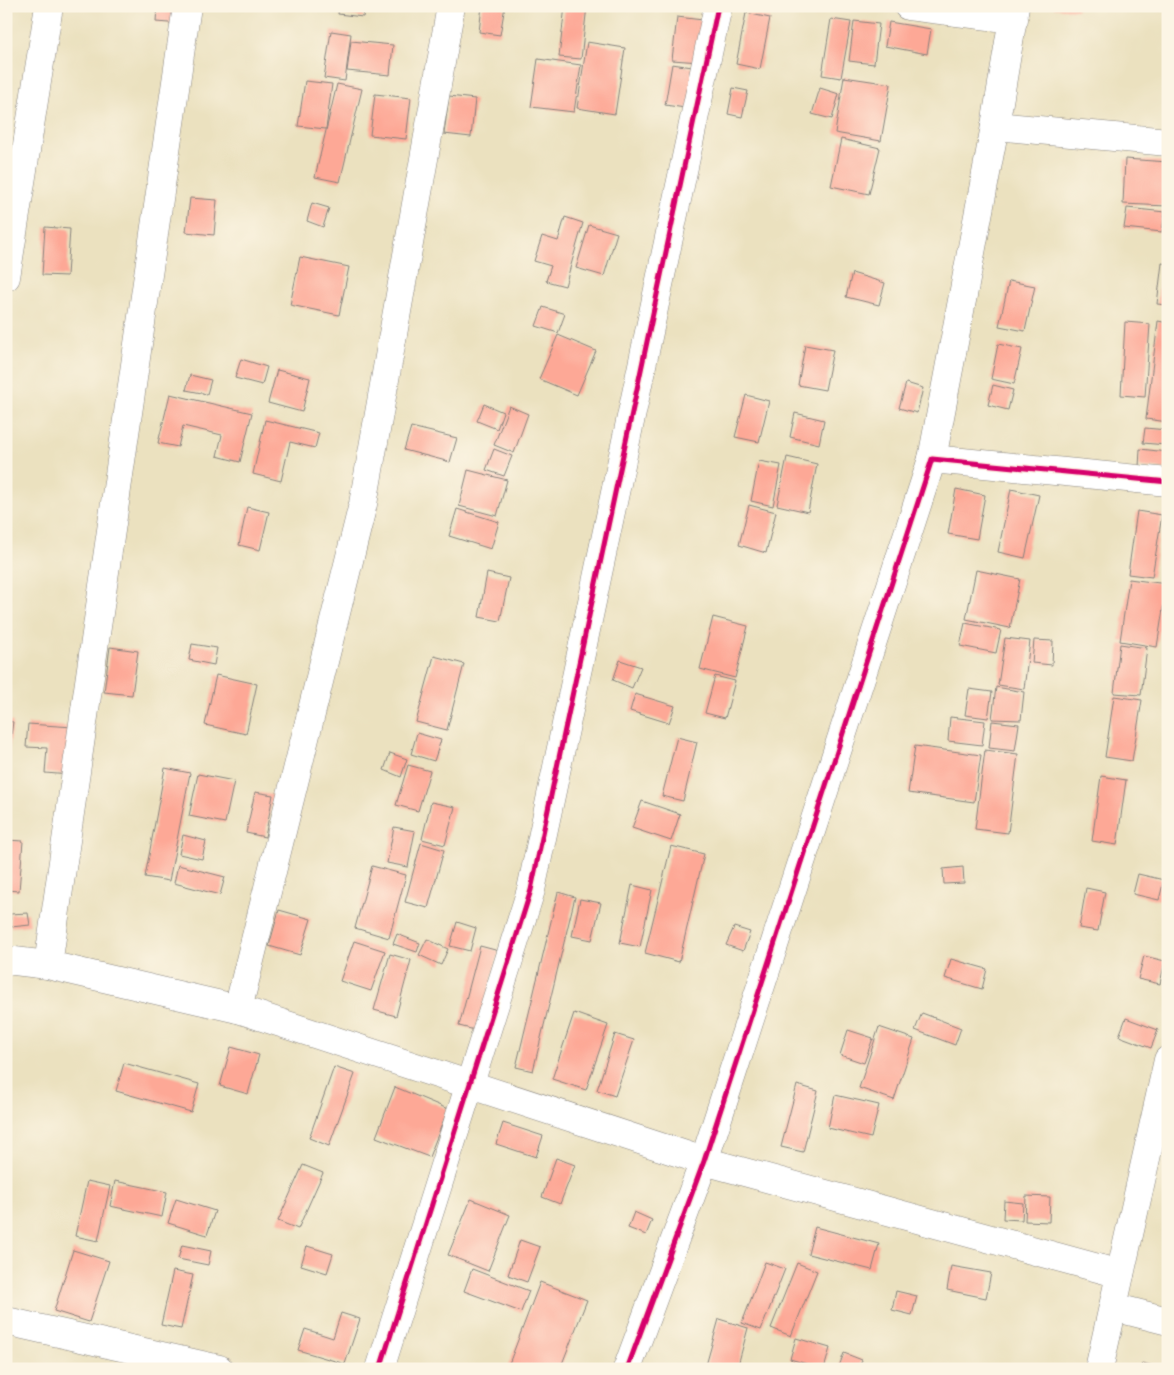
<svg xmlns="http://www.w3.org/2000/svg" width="1174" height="1375" viewBox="0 0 1174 1375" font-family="'Gochi Hand',sans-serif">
	<rect width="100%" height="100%" fill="#fcf5e5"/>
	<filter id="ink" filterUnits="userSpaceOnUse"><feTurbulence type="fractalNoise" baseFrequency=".02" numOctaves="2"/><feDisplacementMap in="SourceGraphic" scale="10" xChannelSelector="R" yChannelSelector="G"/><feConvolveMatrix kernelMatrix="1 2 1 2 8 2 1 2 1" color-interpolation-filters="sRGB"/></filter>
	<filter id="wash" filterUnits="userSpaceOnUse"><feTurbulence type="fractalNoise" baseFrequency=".0096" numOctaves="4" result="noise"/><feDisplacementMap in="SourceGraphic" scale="20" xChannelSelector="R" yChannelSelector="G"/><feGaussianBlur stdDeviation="1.12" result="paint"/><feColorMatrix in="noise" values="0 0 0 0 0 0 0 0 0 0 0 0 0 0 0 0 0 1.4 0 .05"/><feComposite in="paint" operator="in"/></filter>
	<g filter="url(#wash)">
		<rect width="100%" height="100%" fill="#ebe1bf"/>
		<g id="blocks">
			<g fill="#fda896">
				<polygon points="157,6 182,6 181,24 156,22"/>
				<polygon points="339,6 365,6 363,17 338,14"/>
				<polygon points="482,6 505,6 500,35 479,32"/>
				<polygon points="565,6 587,6 581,59 559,57"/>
				<polygon points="1054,6 1078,6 1077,10 1054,8"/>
				<polygon points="746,13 770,18 760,69 736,64"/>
				<polygon points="677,17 703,20 700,62 672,60"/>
				<polygon points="831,19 851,22 841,78 822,75"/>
				<polygon points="854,21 879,24 874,64 849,61"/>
				<polygon points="889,22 931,29 927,54 885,46"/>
				<polygon points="331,31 351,34 345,81 324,78"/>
				<polygon points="351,41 393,45 390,75 347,71"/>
				<polygon points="587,42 625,48 615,114 577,108"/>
				<polygon points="538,59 581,65 574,112 531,107"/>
				<polygon points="672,64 699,68 692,109 665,105"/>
				<polygon points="844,77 891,84 881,141 835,133"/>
				<polygon points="305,81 332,84 326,129 298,126"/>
				<polygon points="337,84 362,89 340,182 315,177"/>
				<polygon points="733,88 748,91 742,117 728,114"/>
				<polygon points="820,88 839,94 832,119 812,114"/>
				<polygon points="375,94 411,98 406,139 370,135"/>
				<polygon points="449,96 475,99 471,137 444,134"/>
				<polygon points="841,139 880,148 869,194 831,186"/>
				<polygon points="1125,159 1168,162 1167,206 1123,204"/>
				<polygon points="190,198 217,200 214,235 186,232"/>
				<polygon points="312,203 329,208 323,227 307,221"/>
				<polygon points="1127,208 1165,212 1162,232 1124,228"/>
				<polygon points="565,217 583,223 565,286 546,281 551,266 534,261 542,236 558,241"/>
				<polygon points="589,225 617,233 604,276 576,268"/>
				<polygon points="45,227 70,229 67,276 42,275"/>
				<polygon points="300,257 349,267 339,315 290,305"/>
				<polygon points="1162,263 1168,264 1168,305 1157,304"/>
				<polygon points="852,273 885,283 879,305 846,297"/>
				<polygon points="1009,281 1035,286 1025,331 999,326"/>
				<polygon points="543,307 565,314 558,333 536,326"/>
				<polygon points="1158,321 1168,323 1168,422 1146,419"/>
				<polygon points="1125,322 1150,324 1145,397 1121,395"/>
				<polygon points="558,335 596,351 577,395 539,379"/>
				<polygon points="998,344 1022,349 1014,384 991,379"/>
				<polygon points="805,345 833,350 825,390 798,385"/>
				<polygon points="241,359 267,367 262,385 235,378"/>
				<polygon points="277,370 310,378 302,412 268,403"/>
				<polygon points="190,375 211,380 207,394 186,390"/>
				<polygon points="906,383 923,388 917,413 899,408"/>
				<polygon points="993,385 1013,390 1008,410 988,405"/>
				<polygon points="170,394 252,413 240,462 217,456 222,435 183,426 178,447 158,443"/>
				<polygon points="746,395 769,401 759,442 735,437"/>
				<polygon points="484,404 503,412 497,429 477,421"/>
				<polygon points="509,406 528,414 514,453 494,445"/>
				<polygon points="795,413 824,420 819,444 790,437"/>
				<polygon points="265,420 319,433 315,448 290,442 281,481 253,474"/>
				<polygon points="411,427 457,438 450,462 404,450"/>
				<polygon points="1145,428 1167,430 1166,445 1143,443"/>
				<polygon points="494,449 512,456 504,476 486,470"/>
				<polygon points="1140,449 1167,452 1165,469 1139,467"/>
				<polygon points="787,457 817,464 808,512 777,505"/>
				<polygon points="759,461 781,465 773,506 751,501"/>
				<polygon points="468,470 507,480 497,516 459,506"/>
				<polygon points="956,489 985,495 977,539 948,534"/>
				<polygon points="1011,489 1039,495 1025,558 998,552"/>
				<polygon points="749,505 776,512 766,553 739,545"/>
				<polygon points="247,507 269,512 260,550 239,545"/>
				<polygon points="457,509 499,522 491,549 449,536"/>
				<polygon points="1137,511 1162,515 1152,577 1128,574"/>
				<polygon points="976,570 1020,579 1010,628 966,619"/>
				<polygon points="487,573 509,578 500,621 479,617"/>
				<polygon points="1129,579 1167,584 1157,647 1120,641"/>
				<polygon points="713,617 748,626 735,678 700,669"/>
				<polygon points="965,623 1001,630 996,653 960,646"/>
				<polygon points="1005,638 1030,641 1024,689 998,685"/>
				<polygon points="1034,640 1053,641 1052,665 1032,663"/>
				<polygon points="192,644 217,648 214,665 189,660"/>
				<polygon points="1120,644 1147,648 1141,695 1114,693"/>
				<polygon points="110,647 138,651 132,695 104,692"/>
				<polygon points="434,656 464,664 447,730 416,722"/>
				<polygon points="620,660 641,667 632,688 613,680"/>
				<polygon points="216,675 257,684 246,734 205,725"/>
				<polygon points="715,676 735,681 725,718 705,713"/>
				<polygon points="996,687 1024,692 1021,720 992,719"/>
				<polygon points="969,689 992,692 988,718 965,715"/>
				<polygon points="635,694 675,706 669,723 630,711"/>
				<polygon points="1114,696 1142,700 1132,761 1105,757"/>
				<polygon points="950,717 985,721 982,745 948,741"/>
				<polygon points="6,721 13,722 7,761 6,761"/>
				<polygon points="992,721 1019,724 1015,751 989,748"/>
				<polygon points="28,724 73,727 70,775 45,773 47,748 26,747"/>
				<polygon points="417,733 441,740 434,761 411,754"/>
				<polygon points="677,737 697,742 683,801 662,796"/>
				<polygon points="915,746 981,755 974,802 908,793"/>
				<polygon points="985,750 1018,754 1008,833 975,829"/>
				<polygon points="390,753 407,759 401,777 384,770"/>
				<polygon points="408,765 430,771 418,811 396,805"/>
				<polygon points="165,768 190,773 169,881 145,877"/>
				<polygon points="198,774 234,781 225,823 189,816"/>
				<polygon points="1101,776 1126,780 1117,845 1092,841"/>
				<polygon points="255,792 273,795 265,837 246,833"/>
				<polygon points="642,801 680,814 671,841 632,828"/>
				<polygon points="431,802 455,807 445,845 422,839"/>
				<polygon points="394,827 415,831 408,867 387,863"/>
				<polygon points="183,835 206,841 202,859 179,854"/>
				<polygon points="6,840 23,841 19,891 6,890"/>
				<polygon points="421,843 444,850 428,908 405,902"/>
				<polygon points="671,846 704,854 679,962 645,953"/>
				<polygon points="178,865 225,877 220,895 174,883"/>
				<polygon points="372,866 406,875 389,938 355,928"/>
				<polygon points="963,867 964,883 944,884 943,869"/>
				<polygon points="1138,874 1164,880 1159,900 1133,894"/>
				<polygon points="632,885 652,890 640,947 620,943"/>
				<polygon points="1086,888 1105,892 1098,931 1079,928"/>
				<polygon points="558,892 575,897 533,1071 516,1067"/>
				<polygon points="580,899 601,903 592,940 572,936"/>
				<polygon points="279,910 311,919 300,955 269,946"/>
				<polygon points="28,913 30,925 11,927 10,914"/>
				<polygon points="457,922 476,928 470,951 450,946"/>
				<polygon points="734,927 750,932 743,951 726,945"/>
				<polygon points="397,934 420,943 417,952 393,944"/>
				<polygon points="427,939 448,949 441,965 419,955"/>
				<polygon points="354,941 385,951 371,991 340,981"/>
				<polygon points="480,946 499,951 479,1031 459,1026"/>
				<polygon points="390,954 411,960 396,1016 374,1010"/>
				<polygon points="1144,956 1165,961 1160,984 1138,979"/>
				<polygon points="951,959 987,969 982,989 945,978"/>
				<polygon points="574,1013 608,1025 586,1090 552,1079"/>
				<polygon points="922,1013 961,1028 955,1045 915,1030"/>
				<polygon points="1126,1018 1158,1030 1151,1048 1119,1036"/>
				<polygon points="879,1027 914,1039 894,1100 859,1088"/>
				<polygon points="848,1030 873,1038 864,1063 840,1055"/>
				<polygon points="615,1034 634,1040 615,1096 597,1090"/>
				<polygon points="231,1047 259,1055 248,1094 220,1086"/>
				<polygon points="124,1063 199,1084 191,1112 116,1091"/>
				<polygon points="334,1067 355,1074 329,1146 309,1138"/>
				<polygon points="797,1085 818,1091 803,1152 781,1147"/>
				<polygon points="395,1087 448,1109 429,1157 376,1137"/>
				<polygon points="835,1095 879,1105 871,1138 828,1128"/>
				<polygon points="503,1123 543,1136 536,1157 496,1144"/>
				<polygon points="556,1158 575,1165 560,1204 542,1197"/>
				<polygon points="303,1165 323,1173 298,1229 278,1221"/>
				<polygon points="87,1181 110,1186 98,1241 75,1236"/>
				<polygon points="115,1181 167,1192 162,1217 110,1206"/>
				<polygon points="1026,1196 1050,1197 1049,1222 1025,1221"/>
				<polygon points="176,1199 215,1211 207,1235 168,1223"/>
				<polygon points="471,1199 510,1215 488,1271 448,1255"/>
				<polygon points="1004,1201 1023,1203 1022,1220 1003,1219"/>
				<polygon points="634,1212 652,1220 646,1235 628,1228"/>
				<polygon points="815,1227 879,1244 872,1270 808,1254"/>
				<polygon points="520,1240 540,1247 527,1282 508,1275"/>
				<polygon points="182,1245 211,1251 208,1265 178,1259"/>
				<polygon points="307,1246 333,1254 327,1273 301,1265"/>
				<polygon points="73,1250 109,1261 89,1322 54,1311"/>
				<polygon points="765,1262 785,1269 761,1330 742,1323"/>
				<polygon points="797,1263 817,1271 791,1336 771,1328"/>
				<polygon points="951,1266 991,1273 986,1298 947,1290"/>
				<polygon points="472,1269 529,1291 521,1312 464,1291"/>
				<polygon points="173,1271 193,1275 181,1329 161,1325"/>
				<polygon points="540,1282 587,1300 560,1369 507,1369"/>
				<polygon points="896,1291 917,1296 912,1315 892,1310"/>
				<polygon points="341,1313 360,1319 345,1364 298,1350 305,1329 333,1338"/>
				<polygon points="719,1319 748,1328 737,1369 705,1369"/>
				<polygon points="796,1338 830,1348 824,1369 790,1359"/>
				<polygon points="844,1353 862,1360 859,1369 838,1369"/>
				<polygon points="1142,1363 1162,1368 1162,1369 1140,1369"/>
			</g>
		</g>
	</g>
	<g filter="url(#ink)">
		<use href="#blocks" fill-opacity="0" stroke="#86827d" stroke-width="1"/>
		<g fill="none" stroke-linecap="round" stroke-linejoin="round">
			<defs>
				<g id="street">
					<polyline points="908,6 1014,19"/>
					<polyline points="995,126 1168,142"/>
					<polyline points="6,277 49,6"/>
					<polyline points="932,459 995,126 1015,6"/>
					<polyline points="6,960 48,965 238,1009 704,1161 1120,1274"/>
					<polyline points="48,965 187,6"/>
					<polyline points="238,1009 363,504 451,6"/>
					<polyline points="1113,1307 1168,1321"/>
					<polyline points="6,1321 219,1369"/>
					<polyline points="380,1369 531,890 718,6"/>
					<polyline points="627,1369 704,1161 932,459 1168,482"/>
					<polyline points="1099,1369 1168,1060"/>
				</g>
			</defs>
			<use href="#street" stroke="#86827d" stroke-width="29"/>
			<use href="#street" stroke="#fff" stroke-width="28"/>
			<defs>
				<g id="cycleway">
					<polyline points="380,1369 531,890 718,6"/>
					<polyline points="627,1369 704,1161 932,459 1168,482"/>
				</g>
			</defs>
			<use href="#cycleway" stroke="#fcf5e5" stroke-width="8"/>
			<use href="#cycleway" stroke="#d6006c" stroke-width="5"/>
		</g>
	</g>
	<rect width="1174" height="1375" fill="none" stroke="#fcf5e5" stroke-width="25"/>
</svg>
